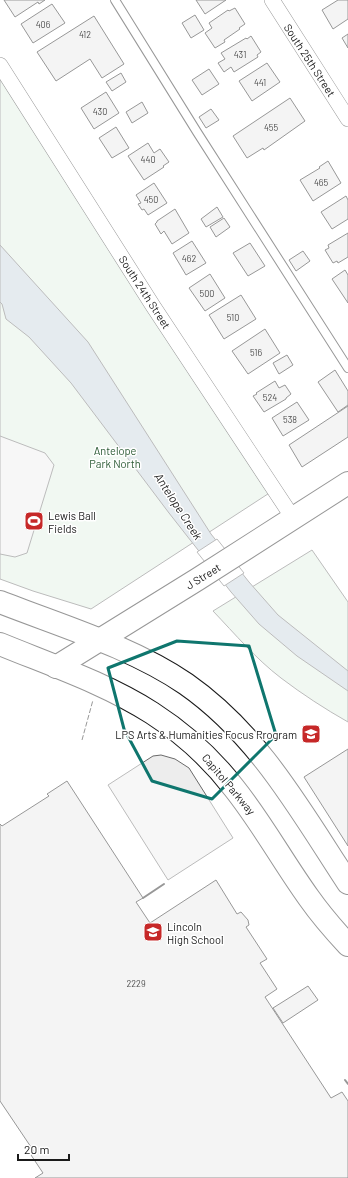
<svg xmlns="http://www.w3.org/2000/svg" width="348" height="1178" viewBox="0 0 348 1178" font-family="Barlow,sans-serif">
	<rect width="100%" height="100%" fill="#fff"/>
	<g fill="#e0efe3" stroke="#6a6a6a">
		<polygon points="0,65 274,490 91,609 33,591 0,579"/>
		<path d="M312 550 348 602V722C325 709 302 694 281 678 256 659 235 634 213 611Z"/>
	</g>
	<g fill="#ededed" stroke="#6a6a6a">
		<polygon points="0,436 45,453 54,465 27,553 15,557 0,554"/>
		<polygon points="161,755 175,759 189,768 233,838 168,880 108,785 153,756"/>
	</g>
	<polygon fill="#c6d2dc" stroke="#6a6a6a" points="0,245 88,342 211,534 249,582 278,615 348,671 348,691 297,656 259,624 231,592 169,513 71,383 29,337 6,319 2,304 0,302"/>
	<polygon fill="#fff" stroke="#6a6a6a" points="217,539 244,573 224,586 197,552"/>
	<g fill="#e6e6e6" stroke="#1a1a1a">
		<polygon points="4,0 45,0 39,4 38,2 15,17"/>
		<polygon points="196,0 226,0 205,14"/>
		<polygon points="338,0 348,0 348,19 333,29 322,10"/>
		<polygon points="52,4 65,23 33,43 21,24"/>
		<polygon points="235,8 245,24 239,28 240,29 224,40 225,42 215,48 205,33 212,28 209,23 228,10 229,11"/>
		<polygon points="195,15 204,30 191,38 182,23"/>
		<polygon points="94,16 124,64 102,78 90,59 56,81 37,52"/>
		<polygon points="348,34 348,48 342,38"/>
		<polygon points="251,36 261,52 257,55 258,57 234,72 231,67 224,72 218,63 225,59 221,53 246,38 247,39"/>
		<polygon points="267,63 280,82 252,101 239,81"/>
		<polygon points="209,69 219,84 202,95 192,80"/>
		<polygon points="121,73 126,82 112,91 106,82"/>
		<polygon points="106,92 119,113 94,129 81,108"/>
		<polygon points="290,98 305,121 264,150 263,148 247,158 233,136"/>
		<polygon points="142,102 148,113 132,123 126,112"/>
		<polygon points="211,109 219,120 206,128 199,117"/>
		<polygon points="116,127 129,148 112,158 99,138"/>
		<polygon points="148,143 154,153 160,149 169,162 163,166 164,167 144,180 128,156"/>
		<polygon points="328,161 341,183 313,201 300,180 320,168 319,167"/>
		<polygon points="154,183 167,203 148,215 144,209 142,210 138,204 141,203 136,195"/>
		<polygon points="346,196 348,200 348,219 332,229 321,212"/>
		<polygon points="217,207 223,217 206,227 201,219"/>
		<polygon points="175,209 189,233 172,244 164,231 161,234 155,224 157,222 157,221"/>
		<polygon points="224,218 230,227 216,237 210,227"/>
		<polygon points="348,233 348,257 338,263 337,261 333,263 325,250 329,248 328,245"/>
		<polygon points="192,241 206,263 186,275 173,253"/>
		<polygon points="250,243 265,266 248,276 233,253"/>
		<polygon points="303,251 310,261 296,271 289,260"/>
		<polygon points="345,270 348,275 348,303 332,279"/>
		<polygon points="210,274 225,298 205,311 189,288"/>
		<polygon points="241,295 256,319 224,339 209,315"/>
		<polygon points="265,329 280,353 248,374 232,351"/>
		<polygon points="287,355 293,365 279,374 273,363"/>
		<polygon points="335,370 348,391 348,405 338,412 318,382"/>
		<polygon points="275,381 279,388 285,385 291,394 286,398 286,399 264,412 253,396 257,394 256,393"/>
		<polygon points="297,402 309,420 283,436 272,418"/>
		<polygon points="348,406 348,437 302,467 289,445"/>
		<polygon points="348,749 348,846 304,777"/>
		<polygon points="67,781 143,898 136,902 150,923 216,880 237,914 241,912 248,920 249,925 246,927 267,959 260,963 277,989 265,997 331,1098 342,1092 348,1101 348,1178 35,1178 43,1173 31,1155 35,1153 0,1101 0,824 2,826 49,796 47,794"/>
		<polygon points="308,986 318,1000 283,1023 273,1008"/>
	</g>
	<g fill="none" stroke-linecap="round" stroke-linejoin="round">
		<defs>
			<polyline id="lane" points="115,0 197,132 348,368"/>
			<g id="street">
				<polyline points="272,0 348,119"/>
				<polyline points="0,65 153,306 293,518"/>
			</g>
			<g id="secondary">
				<path d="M0 602C61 626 132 647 186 684 259 735 300 810 348 883"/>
				<path d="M0 644C51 665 105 683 152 713 183 733 211 758 234 788 262 823 283 862 309 898 321 915 334 930 348 945"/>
				<polyline points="56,667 198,579 348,483"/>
			</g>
		</defs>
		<use href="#lane" stroke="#1a1a1a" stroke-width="10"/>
		<use href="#street" stroke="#1a1a1a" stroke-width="16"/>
		<use href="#secondary" stroke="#1a1a1a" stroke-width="24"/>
		<use href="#lane" stroke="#fff" stroke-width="8"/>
		<use href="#street" stroke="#fff" stroke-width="15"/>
		<use href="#secondary" stroke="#fff" stroke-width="22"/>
		<polyline stroke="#1a1a1a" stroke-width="1" stroke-dasharray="5 2" stroke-linecap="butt" points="82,740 93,700"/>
		<g stroke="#1a1a1a" stroke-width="2">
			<polyline points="143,898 164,884"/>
			<polyline points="345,1080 348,1084"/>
		</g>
	</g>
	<path d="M0 0H348V1178H0ZM177 641 249 646 276 735 212 799 152 781 124 729 108 668Z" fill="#fff" fill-opacity=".55" fill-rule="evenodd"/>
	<path fill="none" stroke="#0f766e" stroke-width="3" stroke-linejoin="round" d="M177 641 249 646 276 735 212 799 152 781 124 729 108 668Z"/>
	<defs>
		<symbol id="stadium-square" viewBox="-11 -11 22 22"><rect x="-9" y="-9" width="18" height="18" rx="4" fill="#c62828" stroke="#fff"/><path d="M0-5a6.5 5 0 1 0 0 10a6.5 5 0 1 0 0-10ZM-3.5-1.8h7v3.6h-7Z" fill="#fff"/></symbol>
		<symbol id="school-square" viewBox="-11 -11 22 22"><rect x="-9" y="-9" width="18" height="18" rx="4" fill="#c62828" stroke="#fff"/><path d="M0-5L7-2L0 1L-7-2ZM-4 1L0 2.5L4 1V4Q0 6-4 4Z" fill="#fff"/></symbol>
	</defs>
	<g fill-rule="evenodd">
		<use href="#stadium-square" x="23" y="510" width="22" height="22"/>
		<use href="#school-square" x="300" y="723" width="22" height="22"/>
		<use href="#school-square" x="142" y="921" width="22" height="22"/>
	</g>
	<g text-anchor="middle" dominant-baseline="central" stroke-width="3" stroke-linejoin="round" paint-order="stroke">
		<g font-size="9" fill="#4d4d4d">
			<text x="43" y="24">406</text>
			<text x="85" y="34">412</text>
			<text x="240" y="54">431</text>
			<text x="260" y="82">441</text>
			<text x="100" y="111">430</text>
			<text x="271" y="127">455</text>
			<text x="148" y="159">440</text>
			<text x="321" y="182">465</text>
			<text x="151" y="199">450</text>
			<text x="189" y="258">462</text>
			<text x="207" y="293">500</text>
			<text x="233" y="317">510</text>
			<text x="256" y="352">516</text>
			<text x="270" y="397">524</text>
			<text x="290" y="419">538</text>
			<text x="136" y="983">2229</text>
		</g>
		<g font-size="11" fill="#1a1a1a" stroke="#fff">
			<text transform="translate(310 60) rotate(57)">South 25th Street</text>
			<text transform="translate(145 292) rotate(57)">South 24th Street</text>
			<text transform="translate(203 576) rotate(-32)">J Street</text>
			<text transform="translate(229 784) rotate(50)">Capitol Parkway</text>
		</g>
		<g font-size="11" fill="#2b5a34" stroke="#fff">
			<text x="115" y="450">Antelope<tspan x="115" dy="13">Park North</tspan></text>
		</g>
		<g font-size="11" fill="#1a1a1a" stroke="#fff" text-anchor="start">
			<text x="48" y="515">Lewis Ball<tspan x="48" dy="13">Fields</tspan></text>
			<text x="297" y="734" text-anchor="end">LPS Arts &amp; Humanities Focus Program</text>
			<text x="167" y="926">Lincoln<tspan x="167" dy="13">High School</tspan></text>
		</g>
		<g font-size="12" font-style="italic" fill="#1a1a1a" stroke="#fff">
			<text transform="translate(179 506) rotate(57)">Antelope Creek</text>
		</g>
	</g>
	<path d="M18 1154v6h51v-6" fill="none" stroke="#1a1a1a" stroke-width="2"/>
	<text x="24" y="1154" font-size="12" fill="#1a1a1a" stroke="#ffffff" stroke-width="3" paint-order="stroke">20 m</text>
</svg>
